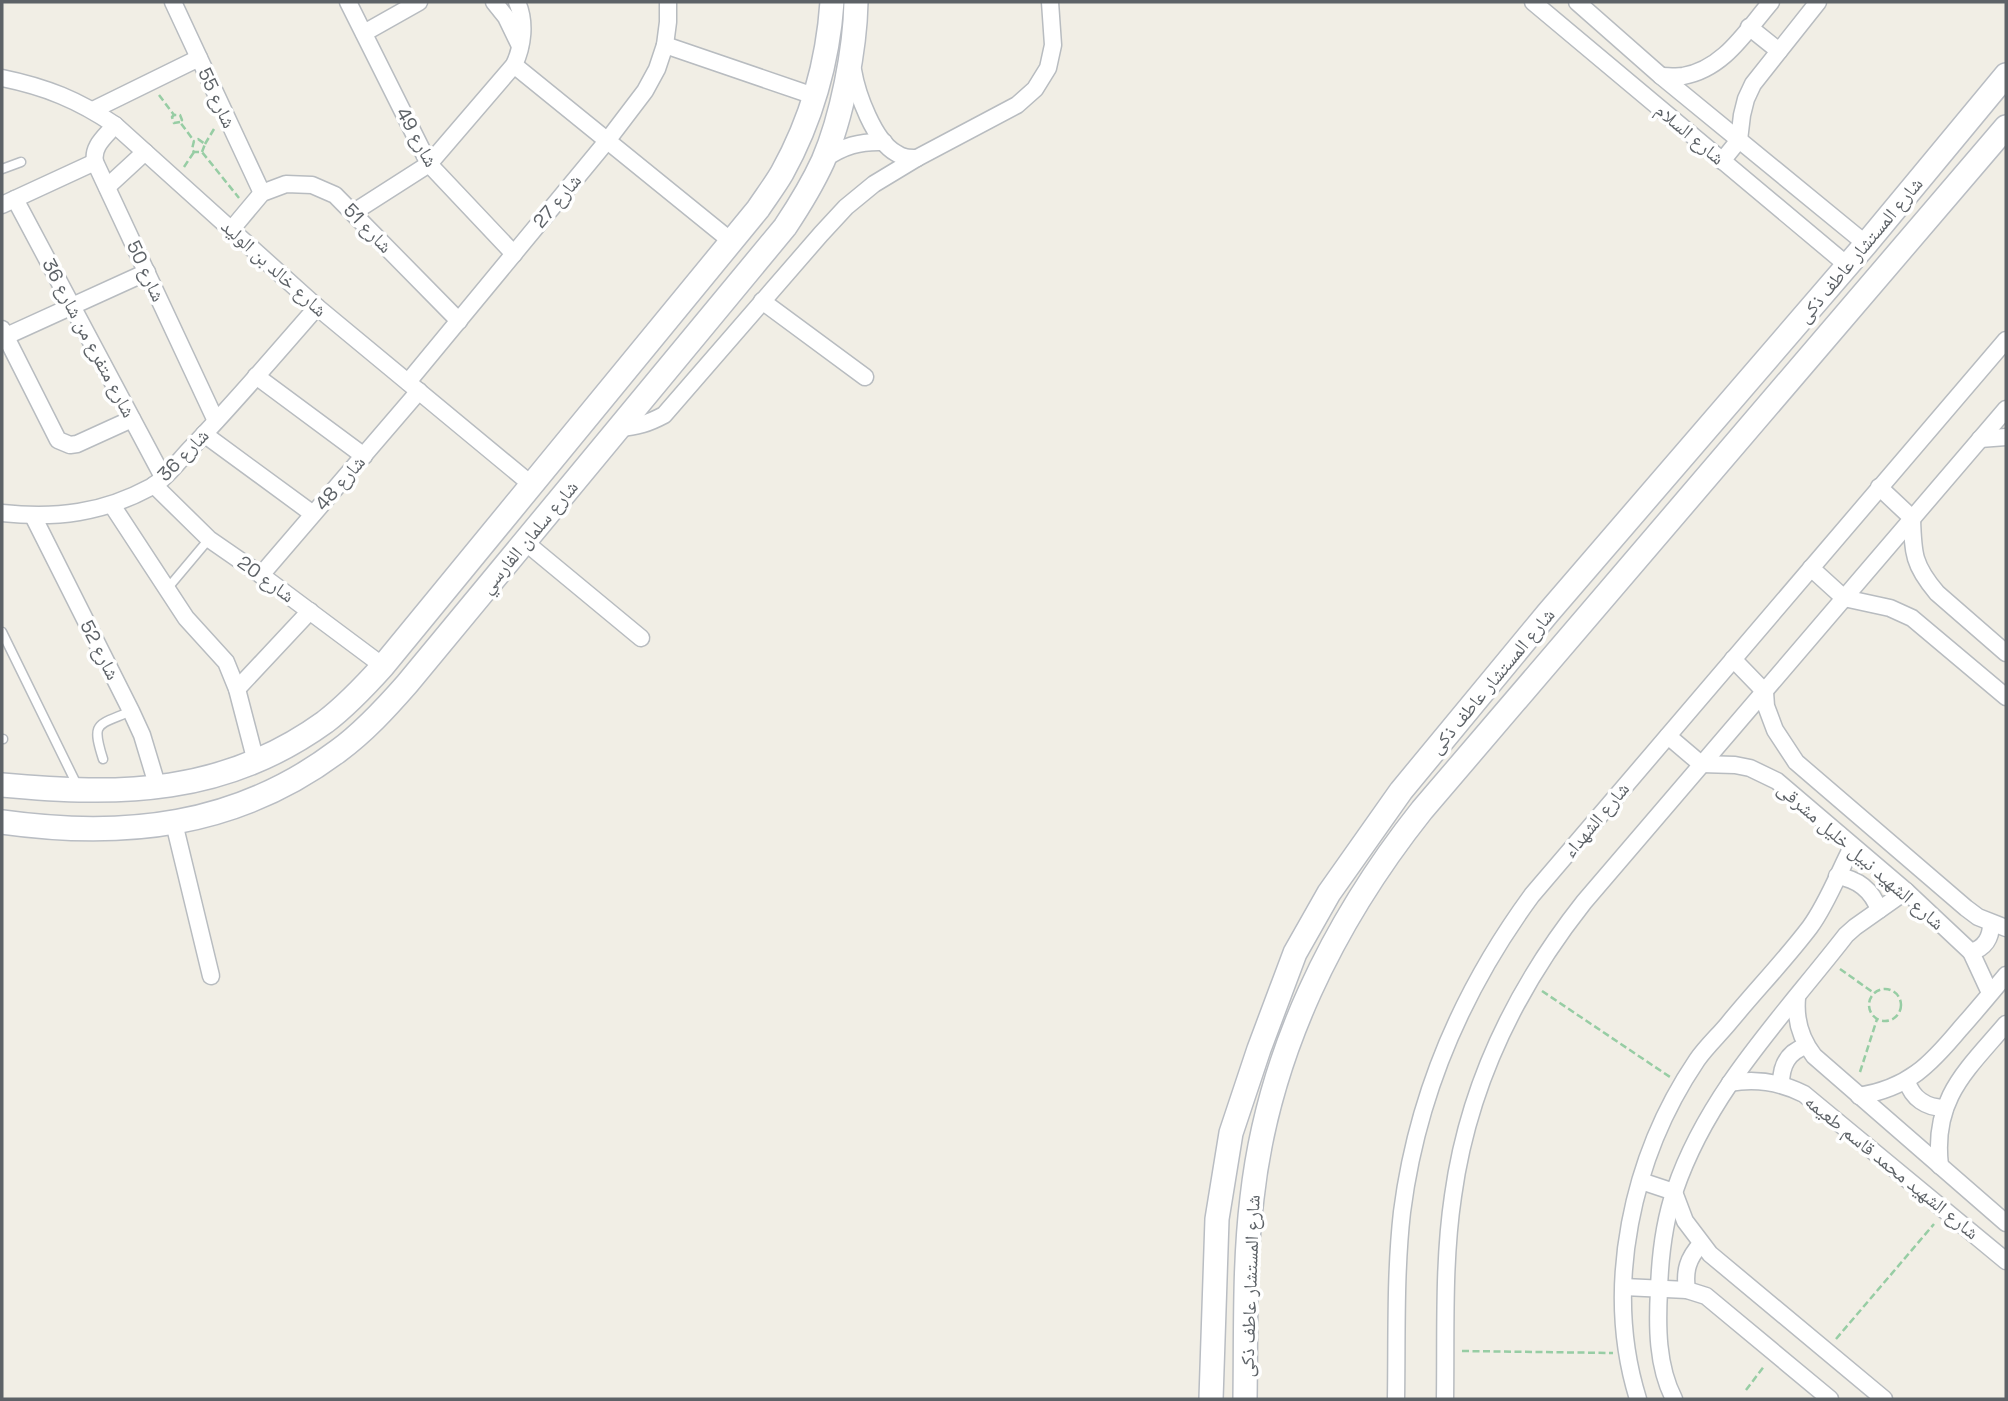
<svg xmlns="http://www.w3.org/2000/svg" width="2008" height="1401" viewBox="0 0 2008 1401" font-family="'Space Grotesk','Noto Naskh Arabic',sans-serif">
	<rect width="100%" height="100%" fill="#f1eee5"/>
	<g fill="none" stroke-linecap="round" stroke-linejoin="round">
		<defs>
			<g id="lane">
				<polyline points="2,169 21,162"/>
				<polyline points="167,589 209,539"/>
				<polyline points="2,632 78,787"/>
				<polyline points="2,739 3,739"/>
				<path d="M103 759C91 721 97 726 131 711"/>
			</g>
			<g id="street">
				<polyline points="173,2 262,193"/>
				<polyline points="348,2 429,164 514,254"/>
				<polyline points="494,2 506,17 520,46"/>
				<polyline points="1533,2 1847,265"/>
				<polyline points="1577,2 1661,76 1866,244"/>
				<polyline points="1749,27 1779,51"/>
				<polyline points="364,33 419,2"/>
				<polyline points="665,45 814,96"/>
				<polyline points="514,65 731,241"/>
				<path d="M853 70C857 94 874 141 896 153 903 158 909 158 917 158L1017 105 1035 89 1048 68 1053 45 1050 2"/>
				<path d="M1661 76C1668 76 1676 77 1683 76 1724 69 1746 31 1771 2"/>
				<path d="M2 78C46 87 78 100 115 125L317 307 532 485"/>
				<polyline points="93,110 199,58"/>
				<path d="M115 125C105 137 92 146 95 162L216 421"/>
				<path d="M823 160C843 146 860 141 884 142"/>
				<polyline points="1722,161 1739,140 1742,115 1746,99 1753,84 1818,2"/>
				<polyline points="107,187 145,152"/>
				<polyline points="15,199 163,477"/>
				<polyline points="2,205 95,162"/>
				<path d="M354 212 429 164 514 65C523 46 526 22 517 2"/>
				<polyline points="231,230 262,193 286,184 312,185 335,195 459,321"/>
				<polyline points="762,301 865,377"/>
				<polyline points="2,329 58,440 70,445 77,444 132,419"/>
				<polyline points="2,338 147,272"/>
				<polyline points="256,376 364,456"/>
				<polyline points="408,382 607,141 645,91 657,69 665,45 668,22 668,2"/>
				<path d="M619 428C637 427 649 423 664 415L821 234 846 207 874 184 917 158"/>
				<polyline points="204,434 313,514"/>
				<polyline points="1980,439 2006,437"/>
				<polyline points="154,485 209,539 261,575 383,666"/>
				<path d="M1879 487 1912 518C1913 553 1913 565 1937 593L2006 653"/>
				<polyline points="112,505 186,618 226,662 237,689 256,762"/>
				<path d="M2 513C56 519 103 513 151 487 167 478 180 459 193 446 236 401 276 354 317 307"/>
				<polyline points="33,516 131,711 142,735 158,788"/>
				<polyline points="525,542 641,638"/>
				<polyline points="1811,568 1844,598 1890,608 1912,618 2006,697"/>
				<polyline points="261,575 419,391"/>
				<polyline points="1733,659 1765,692 1766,706 1775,730 1796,762 1966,908 1978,917 2006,928"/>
				<polyline points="237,689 310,611"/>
				<polyline points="1668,736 1701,764 1735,765 1750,768 1777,781 1906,891 1971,952 1990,993"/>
				<polyline points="174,823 211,976"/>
				<path d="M1837 876C1858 879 1872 890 1879 910"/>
				<path d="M1971 952C1985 948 1991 938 1991 924"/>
				<path d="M1797 998C1795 1020 1800 1038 1814 1056L2006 1223"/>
				<path d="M1907 1081C1912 1098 1926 1108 1945 1108"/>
				<path d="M1730 1083C1757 1078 1780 1082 1804 1094L2006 1261"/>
				<path d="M1781 1084C1781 1065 1788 1052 1806 1046"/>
				<path d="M1859 1096C1908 1088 1930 1065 1960 1029 1976 1011 1991 993 2006 975"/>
				<path d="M1940 1166C1932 1099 1966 1071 2006 1024"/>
				<polyline points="1641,1181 1674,1192 1685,1221 1710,1254 1884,1399"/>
				<polyline points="1624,1287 1687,1290 1706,1296 1830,1399"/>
				<path d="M1687 1290C1684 1271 1688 1258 1701 1244"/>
				<path d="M1396 1399C1397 1337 1395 1274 1402 1212 1417 1095 1463 989 1532 895L2006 340"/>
				<path d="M1445 1399C1446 1332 1443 1263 1453 1196 1468 1087 1516 988 1584 902L2006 409"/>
				<path d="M1638 1399C1603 1287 1632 1156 1697 1060 1706 1047 1718 1036 1728 1024 1755 991 1785 960 1810 927 1827 904 1839 872 1852 847"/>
				<path d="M1674 1399C1657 1366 1657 1326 1659 1290 1660 1256 1664 1222 1675 1190 1708 1092 1784 1015 1846 935L1855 927 1906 891"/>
			</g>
			<g id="secondary">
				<path d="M2 785C121 796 224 795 325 722 346 706 365 686 383 666L758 209C766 197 775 185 782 173 811 121 828 61 832 2"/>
				<path d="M2 822C124 839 237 827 338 751 364 732 386 708 407 684L785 227C799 206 812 185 823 161 842 117 855 50 856 2"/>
				<polyline points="1211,1399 1217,1219 1231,1133 1259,1049 1295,953 1329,893 1401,791 1548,613 1866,244 2006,75"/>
				<path d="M1245 1399C1246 1332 1244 1264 1252 1198 1268 1054 1333 922 1422 810L2006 127"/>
			</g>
		</defs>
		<use href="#lane" stroke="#b8bcc0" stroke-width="11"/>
		<use href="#street" stroke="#b8bcc0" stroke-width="19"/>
		<use href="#secondary" stroke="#b9bdc3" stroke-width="26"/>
		<g stroke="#97cda4" stroke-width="2.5" stroke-dasharray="7 3.5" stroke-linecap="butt">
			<polyline points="159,95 174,115"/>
			<polyline points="180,122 174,123 172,117 174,115 180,115 182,120 180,122 194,141"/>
			<polyline points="205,144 214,129"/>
			<polyline points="202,152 205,144 198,139 194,141 192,149 194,152 202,152 239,198"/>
			<polyline points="184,167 194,152"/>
			<polyline points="1840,969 1874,993"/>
			<circle cx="1885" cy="1005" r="16"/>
			<polyline points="1542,991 1670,1077"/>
			<polyline points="1860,1072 1877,1019"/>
			<polyline points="1836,1339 1934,1224"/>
			<polyline points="1462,1351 1613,1353"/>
			<polyline points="1746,1390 1765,1365"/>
		</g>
		<use href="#lane" stroke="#fff" stroke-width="8"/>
		<use href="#street" stroke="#fff" stroke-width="16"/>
		<use href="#secondary" stroke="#fff" stroke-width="23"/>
	</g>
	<g text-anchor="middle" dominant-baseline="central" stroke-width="7" stroke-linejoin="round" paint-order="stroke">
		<g font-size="19" fill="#5d6267" stroke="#fff">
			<text transform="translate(217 98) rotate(65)">شارع 55</text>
			<text transform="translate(1690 134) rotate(40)">شارع السلام</text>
			<text transform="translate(417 137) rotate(61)">شارع 49</text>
			<text transform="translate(557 201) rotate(-50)">شارع 27</text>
			<text transform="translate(368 228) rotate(46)">شارع 51</text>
			<text transform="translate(1860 250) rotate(-50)">شارع المستشار عاطف ذكى</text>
			<text transform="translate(274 268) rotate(42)">شارع خالد بن الوليد</text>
			<text transform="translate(146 271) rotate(65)">شارع 50</text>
			<text transform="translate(89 338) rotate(62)">شارع متفرع من شارع 36</text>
			<text transform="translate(183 455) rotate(-46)">شارع 36</text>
			<text transform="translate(340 483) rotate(-49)">شارع 48</text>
			<text transform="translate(529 537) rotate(-50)">شارع سلمان الفارسي</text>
			<text transform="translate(266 579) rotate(36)">شارع 20</text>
			<text transform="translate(100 650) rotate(63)">شارع 52</text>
			<text transform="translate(1492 681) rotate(-50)">شارع المستشار عاطف ذكى</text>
			<text transform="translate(1596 820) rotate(-50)">شارع الشهداء</text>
			<text transform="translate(1861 856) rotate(41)">شارع الشهيد نبيل خليل مشرقى</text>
			<text transform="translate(1892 1167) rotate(39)">شارع الشهيد محمد قاسم طعيمه</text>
			<text transform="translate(1250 1286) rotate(-88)">شارع المستشار عاطف ذكى</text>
		</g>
	</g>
	<rect width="2008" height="1401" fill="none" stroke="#5d6267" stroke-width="7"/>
</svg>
